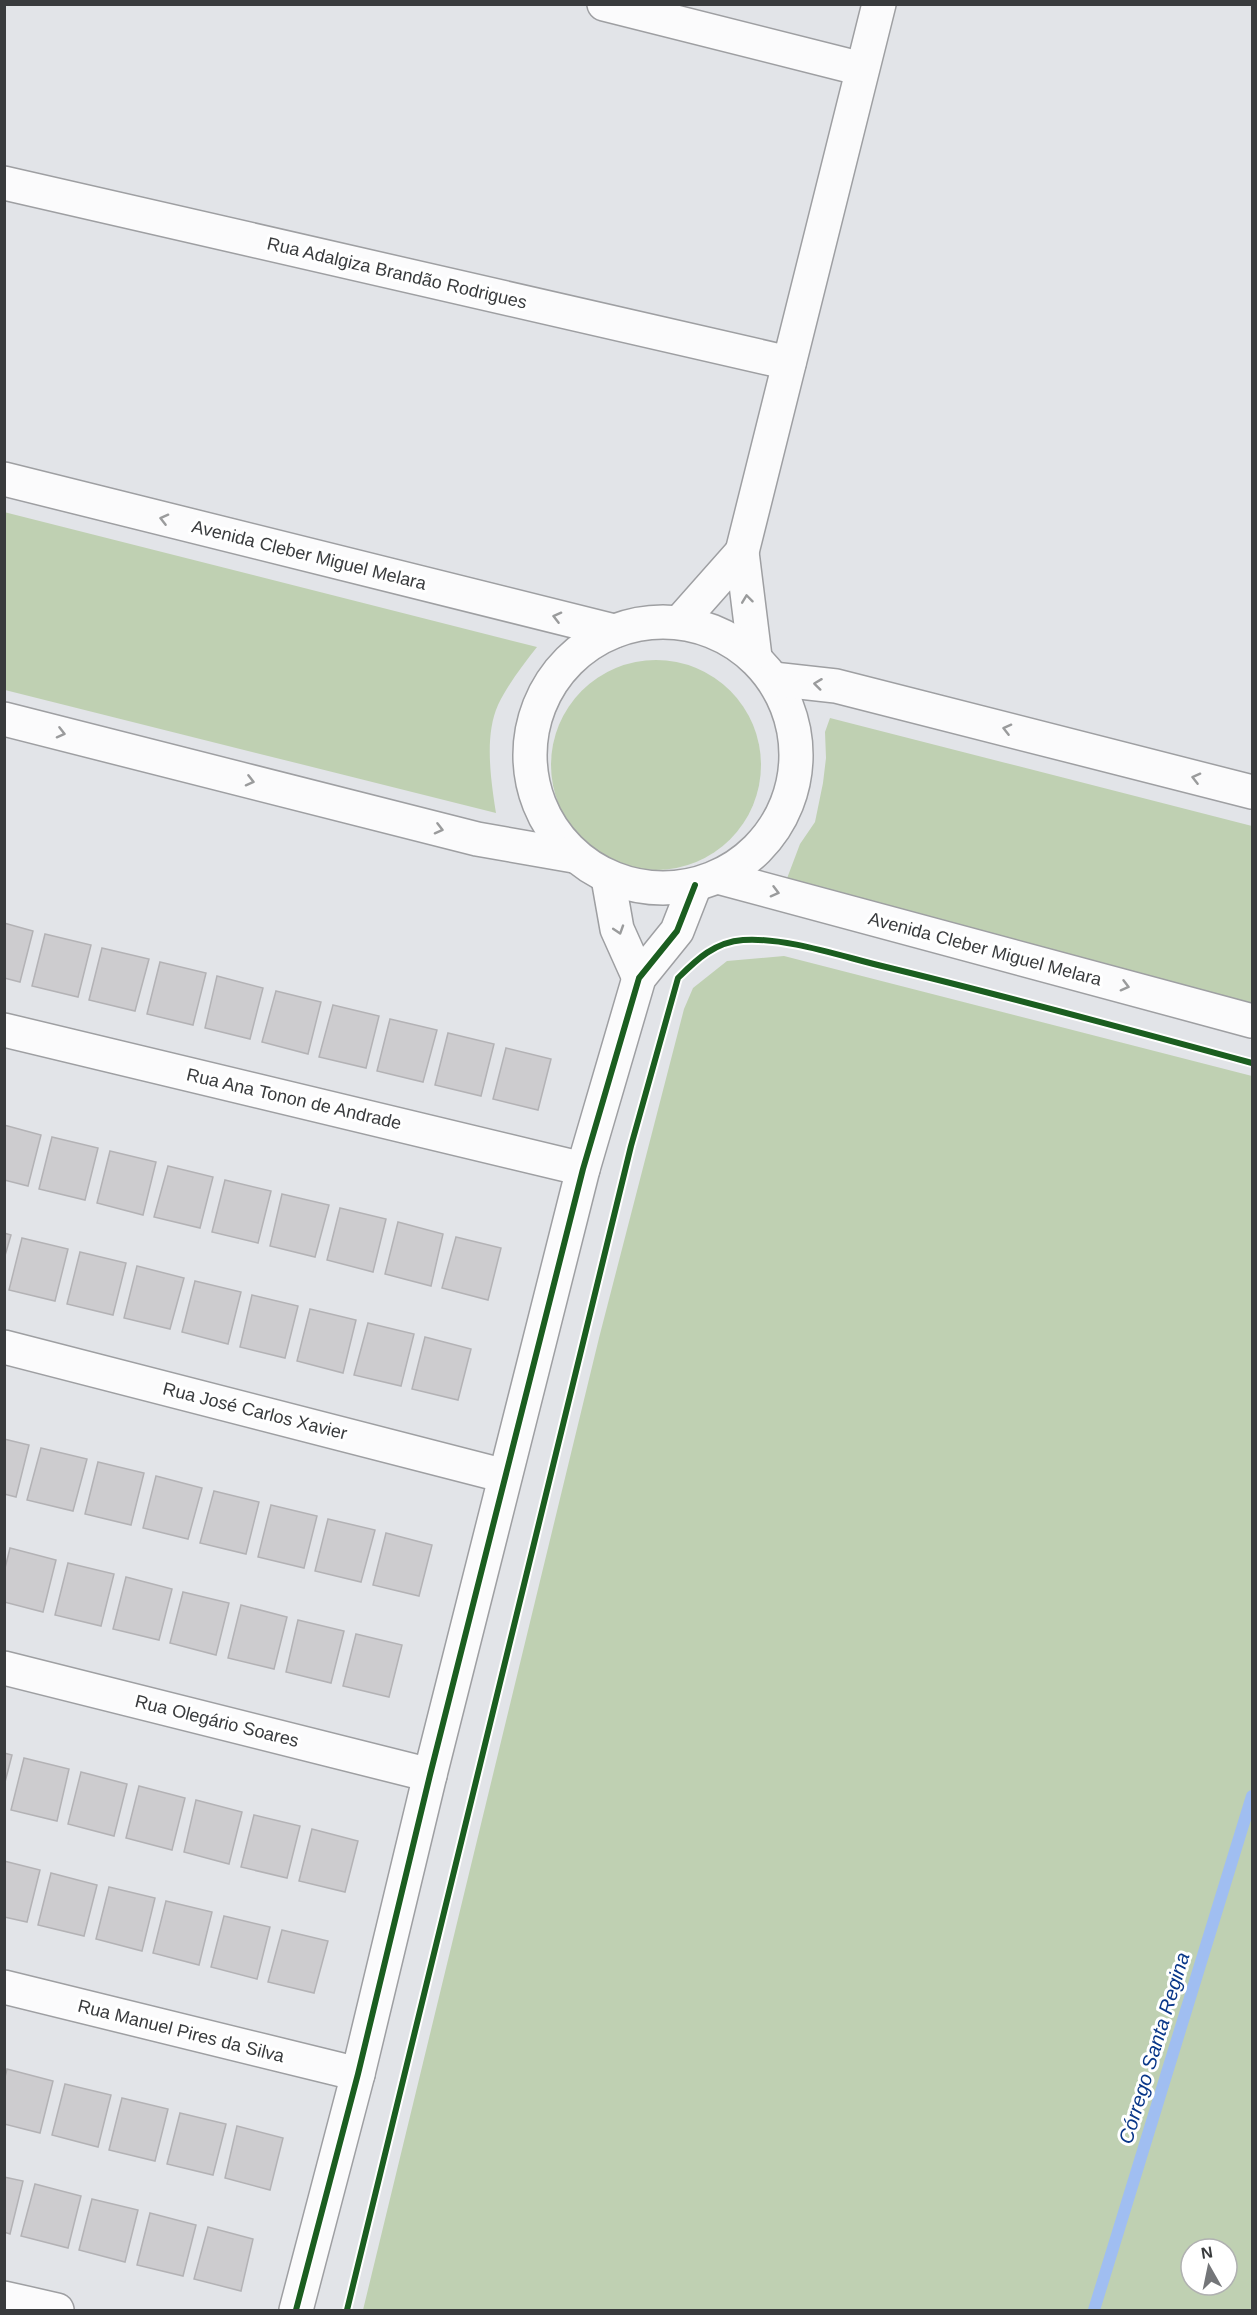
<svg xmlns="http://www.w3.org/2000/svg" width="1257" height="2315" viewBox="0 0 1257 2315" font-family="Helvetica,sans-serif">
	<rect width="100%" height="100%" fill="#e2e4e8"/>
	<g fill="#bfd0b2" fill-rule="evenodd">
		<path d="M4 512 537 647C523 665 508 684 498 705 484 736 491 781 496 813L5 690Z"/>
		<circle cx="656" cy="765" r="105"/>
		<polygon points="830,718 1252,826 1252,1009 783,889 800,844 815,822 823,783 826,758 825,732"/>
		<path d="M784 956 1252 1076V2310H363L599 1338 684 1009 693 988 727 961ZM1191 2249H1227V2285H1191Z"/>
	</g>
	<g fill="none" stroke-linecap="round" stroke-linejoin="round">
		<polyline stroke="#a0bef1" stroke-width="12" points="1094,2310 1252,1796"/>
	</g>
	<g fill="#cdcccf" stroke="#b3b2b5" stroke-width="1.5">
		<polygon points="4,923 33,931 20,982 4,978"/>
		<polygon points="45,934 91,945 78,997 32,986"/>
		<polygon points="102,948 149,959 135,1011 89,1000"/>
		<polygon points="160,962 206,973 193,1025 147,1014"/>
		<polygon points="217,976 263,988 250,1039 205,1028"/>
		<polygon points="276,991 321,1002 308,1054 262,1042"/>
		<polygon points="333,1005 379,1016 366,1068 319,1057"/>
		<polygon points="390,1019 437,1030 423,1082 377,1071"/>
		<polygon points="448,1033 494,1044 481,1096 435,1085"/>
		<polygon points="506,1048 551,1059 538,1110 493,1099"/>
		<polygon points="4,1125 41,1135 28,1186 4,1180"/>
		<polygon points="52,1137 98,1148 85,1200 39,1189"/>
		<polygon points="110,1151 156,1162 143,1215 97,1203"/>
		<polygon points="168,1166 213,1177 200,1228 154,1217"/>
		<polygon points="225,1180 271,1191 258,1243 212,1232"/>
		<polygon points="282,1194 329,1205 315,1257 270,1246"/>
		<polygon points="340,1208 386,1219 373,1272 327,1260"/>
		<polygon points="398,1222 443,1234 431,1286 385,1274"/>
		<polygon points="4,1233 11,1235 4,1259"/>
		<polygon points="456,1237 501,1248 488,1300 442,1288"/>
		<polygon points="22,1238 68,1249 55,1301 9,1290"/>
		<polygon points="80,1252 126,1263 113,1315 67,1304"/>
		<polygon points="137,1266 184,1278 170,1329 124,1318"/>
		<polygon points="195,1281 241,1292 228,1344 182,1332"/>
		<polygon points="252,1295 298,1306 285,1358 240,1347"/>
		<polygon points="310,1309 356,1320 343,1373 297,1361"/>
		<polygon points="368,1323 414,1334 401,1386 354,1375"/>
		<polygon points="425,1337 471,1349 458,1400 412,1389"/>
		<polygon points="4,1439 29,1445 16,1497 4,1494"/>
		<polygon points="41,1448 87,1459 73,1511 27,1500"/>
		<polygon points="98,1462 144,1473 131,1525 85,1514"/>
		<polygon points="156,1476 202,1488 188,1539 143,1528"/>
		<polygon points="214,1491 259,1502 246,1554 200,1543"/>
		<polygon points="271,1505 317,1516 304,1568 258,1557"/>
		<polygon points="328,1519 375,1530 361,1582 315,1571"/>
		<polygon points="386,1533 432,1545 419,1596 373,1585"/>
		<polygon points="10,1548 56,1560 43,1612 4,1602 4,1572"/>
		<polygon points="68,1563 114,1574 101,1626 55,1615"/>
		<polygon points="126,1577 172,1589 159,1640 113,1629"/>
		<polygon points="183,1592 229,1603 216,1655 170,1643"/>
		<polygon points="241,1605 287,1617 274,1669 228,1658"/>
		<polygon points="298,1620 344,1631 331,1683 286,1672"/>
		<polygon points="356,1634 402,1645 389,1697 343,1686"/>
		<polygon points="4,1753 12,1755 4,1786"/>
		<polygon points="24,1758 69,1769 57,1821 11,1810"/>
		<polygon points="81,1772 127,1784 114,1836 68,1824"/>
		<polygon points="139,1786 185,1798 172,1850 126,1838"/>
		<polygon points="196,1800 242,1812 229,1864 184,1852"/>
		<polygon points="254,1815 300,1826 287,1878 241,1867"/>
		<polygon points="312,1829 358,1841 345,1892 299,1881"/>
		<polygon points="4,1861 40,1870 27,1922 4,1917"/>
		<polygon points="51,1873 97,1885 84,1936 38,1925"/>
		<polygon points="109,1887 155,1898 142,1951 96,1939"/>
		<polygon points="166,1901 212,1912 199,1965 153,1953"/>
		<polygon points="224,1916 270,1927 257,1979 211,1967"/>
		<polygon points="282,1930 328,1941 314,1993 268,1982"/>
		<polygon points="7,2069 53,2081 40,2133 4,2124 4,2081"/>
		<polygon points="65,2084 111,2095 98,2147 52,2135"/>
		<polygon points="122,2098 168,2109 155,2161 109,2150"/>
		<polygon points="180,2113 226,2124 213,2175 167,2164"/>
		<polygon points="237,2126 283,2138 270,2190 225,2178"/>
		<polygon points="4,2177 23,2181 10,2234 4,2232"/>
		<polygon points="35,2184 81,2196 68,2248 21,2236"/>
		<polygon points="92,2199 138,2210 125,2262 79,2250"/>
		<polygon points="150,2213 196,2225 183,2276 137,2265"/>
		<polygon points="208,2227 253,2239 241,2291 194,2279"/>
	</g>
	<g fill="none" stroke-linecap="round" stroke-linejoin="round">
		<defs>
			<g id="street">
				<polyline points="604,4 862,69"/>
				<polyline points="4,183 789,363"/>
				<polyline points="742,552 879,4"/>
				<polyline points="680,622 742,552 755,657"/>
				<polyline points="608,878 617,929 639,978"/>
				<polyline points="4,1030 583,1169"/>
				<polyline points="4,1347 505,1476"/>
				<polyline points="4,1668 430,1775"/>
				<polyline points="4,1987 358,2074"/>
				<polyline points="4,2298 57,2310"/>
				<polyline points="296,2310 358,2074 430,1775 583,1169 639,978 677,931 695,885"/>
			</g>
			<g id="secondary">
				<polyline points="4,479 614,631"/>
				<circle cx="663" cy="755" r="133"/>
				<polyline points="773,679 836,686 1252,792"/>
				<polyline points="4,719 477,839 574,856"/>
				<polyline points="718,877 1252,1021"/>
			</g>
		</defs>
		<use href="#street" stroke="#9e9fa2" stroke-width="36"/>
		<use href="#secondary" stroke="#9e9fa2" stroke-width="36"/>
		<use href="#street" stroke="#fbfbfc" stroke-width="33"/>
		<use href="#secondary" stroke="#fbfbfc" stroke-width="33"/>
		<defs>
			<g id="cycleway">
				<polyline points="296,2310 358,2074 430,1775 583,1169 639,978 677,931 695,885"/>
				<path d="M347 2310 631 1146 678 978C697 959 715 942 743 940 787 937 843 957 886 967 1009 997 1131 1030 1252 1063"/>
			</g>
		</defs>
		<use href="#cycleway" stroke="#fff" stroke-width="10"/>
		<use href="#cycleway" stroke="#1b5e20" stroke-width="6"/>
	</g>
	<defs><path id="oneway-chevron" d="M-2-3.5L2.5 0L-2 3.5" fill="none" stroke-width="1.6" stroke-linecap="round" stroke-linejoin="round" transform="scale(1.5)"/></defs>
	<g stroke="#9a9b9c">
		<use href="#oneway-chevron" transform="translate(164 519) rotate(-166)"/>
		<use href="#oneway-chevron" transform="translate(747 599) rotate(-97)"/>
		<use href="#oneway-chevron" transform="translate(557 617) rotate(-166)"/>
		<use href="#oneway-chevron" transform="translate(818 684) rotate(-173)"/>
		<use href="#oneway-chevron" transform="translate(1007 729) rotate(-166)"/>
		<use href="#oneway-chevron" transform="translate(61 733) rotate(14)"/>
		<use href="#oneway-chevron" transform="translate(1196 778) rotate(-166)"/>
		<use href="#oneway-chevron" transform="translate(250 781) rotate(14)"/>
		<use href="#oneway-chevron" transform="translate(439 829) rotate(14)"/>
		<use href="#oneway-chevron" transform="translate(775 892) rotate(15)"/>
		<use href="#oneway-chevron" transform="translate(619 930) rotate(72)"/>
		<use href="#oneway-chevron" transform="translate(1125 986) rotate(15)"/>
	</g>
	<g text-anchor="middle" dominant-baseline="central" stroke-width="6" stroke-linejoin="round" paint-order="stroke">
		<g font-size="18" fill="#393b3d" stroke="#fff">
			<text transform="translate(397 273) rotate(13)">Rua Adalgiza Brandão Rodrigues</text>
			<text transform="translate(309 555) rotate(14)">Avenida Cleber Miguel Melara</text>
			<text transform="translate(985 949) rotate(15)">Avenida Cleber Miguel Melara</text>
			<text transform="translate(294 1099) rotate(13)">Rua Ana Tonon de Andrade</text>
			<text transform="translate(255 1411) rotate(14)">Rua José Carlos Xavier</text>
			<text transform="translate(217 1721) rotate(14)">Rua Olegário Soares</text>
			<text transform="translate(181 2031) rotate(14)">Rua Manuel Pires da Silva</text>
		</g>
		<g font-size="20" font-style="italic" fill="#093789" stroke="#fff">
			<text transform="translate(1154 2048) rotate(-73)">Córrego Santa Regina</text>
		</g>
	</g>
	<rect width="1257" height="2315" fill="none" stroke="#393b3d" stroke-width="12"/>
	<g transform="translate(1209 2267) rotate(351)"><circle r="28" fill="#ffffff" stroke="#b0b1b1" stroke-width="1.5"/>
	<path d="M0-4.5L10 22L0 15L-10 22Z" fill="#747679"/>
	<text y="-9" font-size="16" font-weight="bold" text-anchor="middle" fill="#393b3d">N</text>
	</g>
</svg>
